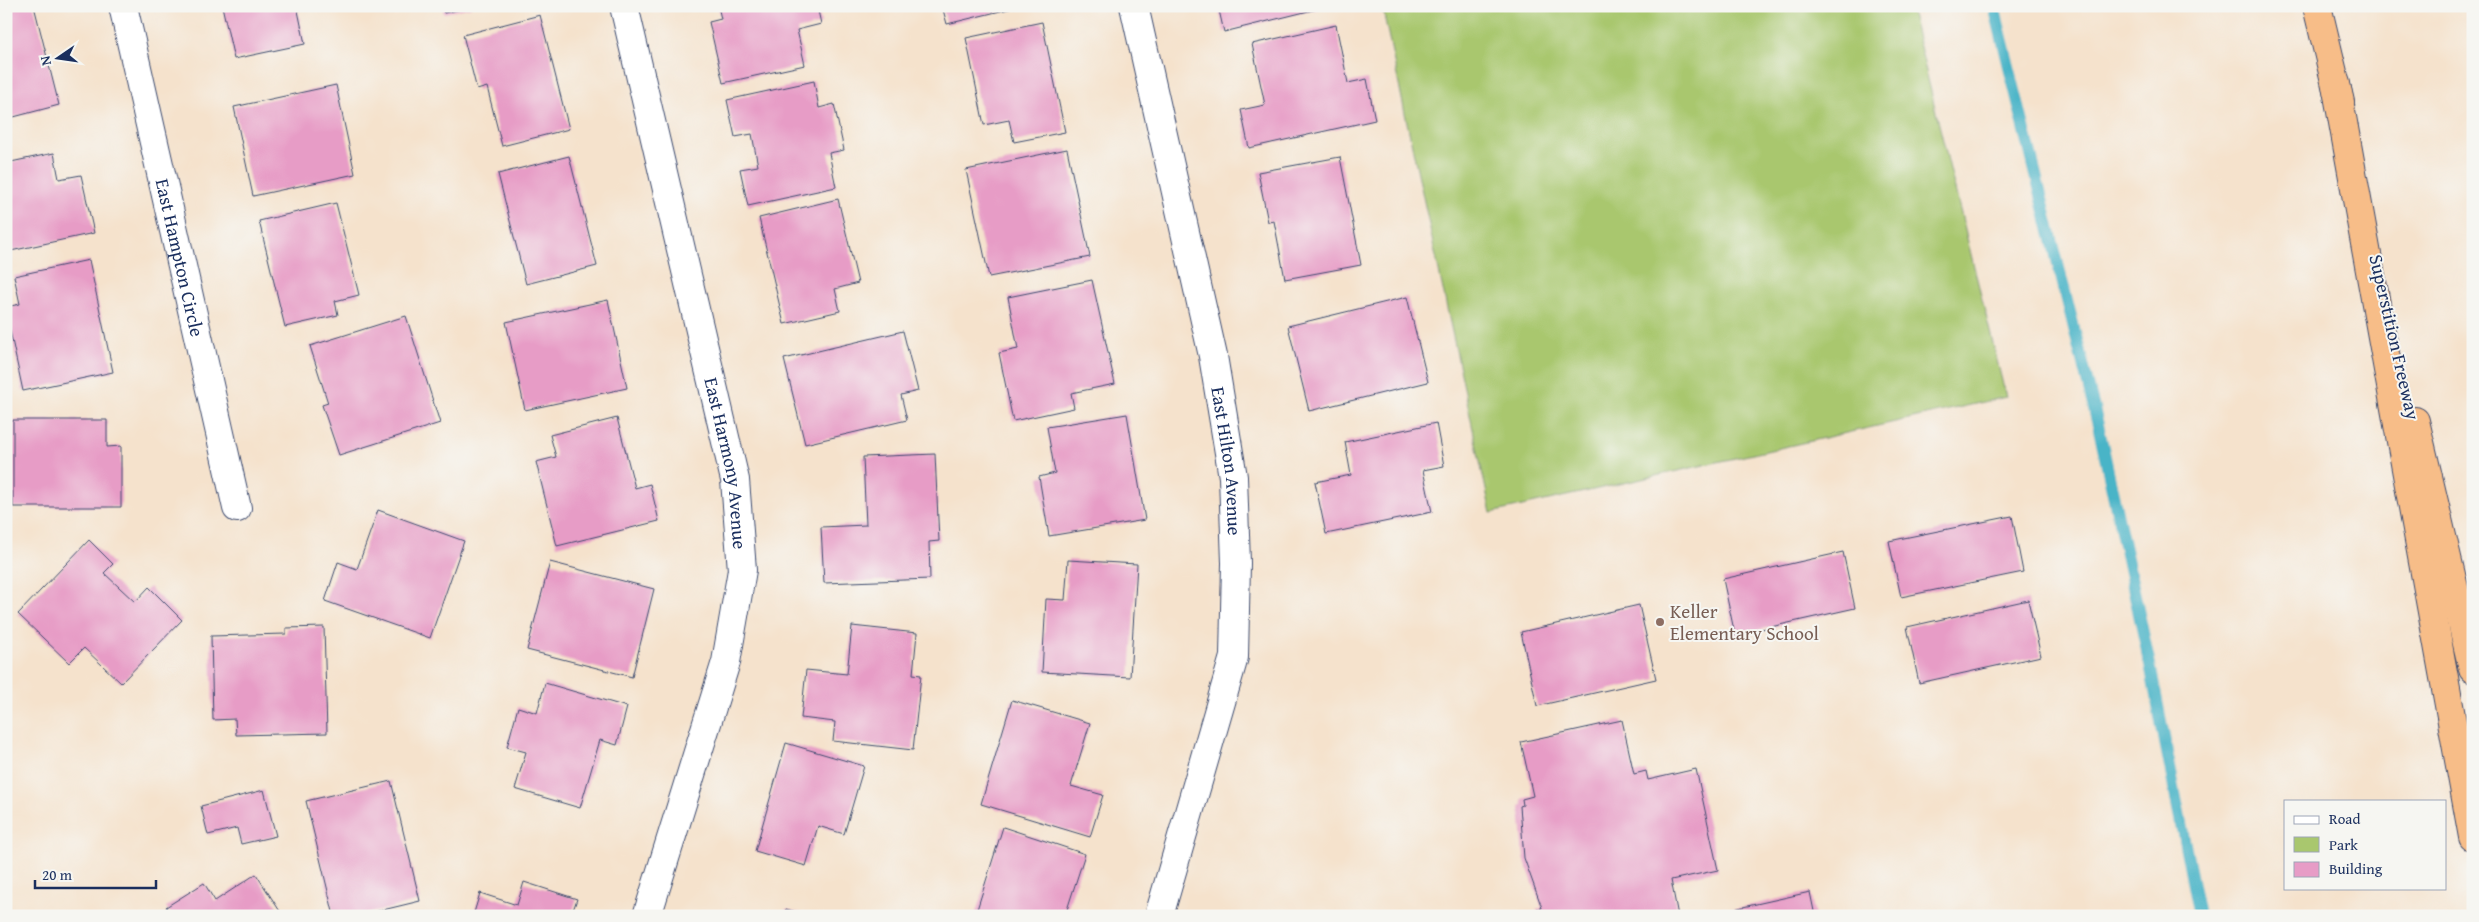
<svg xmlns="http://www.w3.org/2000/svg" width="2479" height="922" viewBox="0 0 2479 922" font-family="'Gentium Book Plus',serif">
	<rect width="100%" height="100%" fill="#f6f6f2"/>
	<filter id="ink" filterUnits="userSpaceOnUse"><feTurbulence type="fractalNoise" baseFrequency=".02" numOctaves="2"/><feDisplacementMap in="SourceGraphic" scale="10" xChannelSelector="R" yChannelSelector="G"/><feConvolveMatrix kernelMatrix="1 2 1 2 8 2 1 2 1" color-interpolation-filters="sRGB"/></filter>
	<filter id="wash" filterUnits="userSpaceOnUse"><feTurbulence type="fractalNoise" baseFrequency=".0096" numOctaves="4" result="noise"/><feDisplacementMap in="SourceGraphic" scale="20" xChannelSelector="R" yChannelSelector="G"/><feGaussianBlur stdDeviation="1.12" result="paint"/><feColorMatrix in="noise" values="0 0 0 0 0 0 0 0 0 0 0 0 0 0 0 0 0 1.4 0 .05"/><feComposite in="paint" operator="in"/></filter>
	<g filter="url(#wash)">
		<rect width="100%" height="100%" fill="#f5e2cc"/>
		<polygon fill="#a9c76e" stroke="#627b66" points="1382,6 1910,6 2006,397 1491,513"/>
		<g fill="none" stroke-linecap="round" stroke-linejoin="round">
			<polyline stroke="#49b4c7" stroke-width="12" points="1994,6 2099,429 2150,665 2199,916"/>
		</g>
		<g id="blocks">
			<g fill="#e79cc6">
				<polygon points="6,6 34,6 59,105 6,119"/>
				<polygon points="222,6 297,6 305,44 234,59"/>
				<polygon points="442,6 471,6 471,7 444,13"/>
				<polygon points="718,6 817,6 821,24 797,30 805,65 723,83 709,22 721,19"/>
				<polygon points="942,6 1017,6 1017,7 947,24"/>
				<polygon points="1218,6 1325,6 1325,7 1224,32"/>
				<polygon points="540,15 569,129 502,146 487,87 477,90 463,35"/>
				<polygon points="1042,22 1065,132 1014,142 1009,120 984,125 966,38"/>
				<polygon points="1336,25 1348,83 1367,79 1375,120 1249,148 1241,110 1265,105 1252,44"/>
				<polygon points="814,81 819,108 834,104 844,150 829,153 836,187 748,206 740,169 758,166 752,134 735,137 727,100"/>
				<polygon points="336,85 355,174 253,196 234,107"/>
				<polygon points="1067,149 1090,257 989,277 966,170"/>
				<polygon points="54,153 59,179 81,175 94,233 6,252 6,163"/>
				<polygon points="569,156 597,266 526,284 498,174"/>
				<polygon points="1340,157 1361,265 1285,279 1274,221 1268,222 1258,172"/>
				<polygon points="838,199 858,283 835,289 840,311 784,324 759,218"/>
				<polygon points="336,203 359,295 335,301 338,315 285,327 259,221"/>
				<polygon points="89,260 113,372 23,391 6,312 6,307 20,304 14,276"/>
				<polygon points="1092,280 1115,384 1071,393 1074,408 1013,421 999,353 1018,349 1008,297"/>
				<polygon points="1407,297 1428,382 1309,411 1288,326"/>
				<polygon points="608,300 627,388 525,410 506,322"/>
				<polygon points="406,316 440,423 339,455 322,405 328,403 310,346"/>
				<polygon points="903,331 918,391 901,395 907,420 805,444 784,359"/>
				<polygon points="1127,414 1145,520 1049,536 1039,477 1055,473 1047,427"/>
				<polygon points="617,418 635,488 650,484 659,521 557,546 536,462 556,457 550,435"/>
				<polygon points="13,420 107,420 107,447 121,446 121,507 13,507"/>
				<polygon points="1436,423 1444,466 1423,470 1432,512 1326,534 1315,482 1351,475 1345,442"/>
				<polygon points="935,454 939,541 929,542 930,579 824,583 821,527 866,525 863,457"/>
				<polygon points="378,510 464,541 430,638 325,601 338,562 357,569"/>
				<polygon points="2012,516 2023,572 1901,597 1889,541"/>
				<polygon points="89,540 113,564 104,573 135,602 149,587 182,620 121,683 84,648 69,663 18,614"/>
				<polygon points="1843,552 1855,608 1735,635 1723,579"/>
				<polygon points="1068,560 1137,564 1130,677 1042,672 1046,599 1065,600"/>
				<polygon points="550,562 654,589 632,677 527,650"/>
				<polygon points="2028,600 2041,656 1919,683 1907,627"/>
				<polygon points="1639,605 1656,679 1537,706 1521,632"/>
				<polygon points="852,626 917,633 913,674 921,675 913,750 833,741 835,722 801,718 806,670 847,674"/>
				<polygon points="324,627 327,733 236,735 235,719 213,720 211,636 286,634 286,628"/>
				<polygon points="545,683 627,707 617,745 600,740 580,808 515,789 526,752 507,747 518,707 537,713"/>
				<polygon points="1012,700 1090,723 1071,786 1103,795 1090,837 981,804"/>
				<polygon points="1622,720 1634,774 1646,771 1648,780 1696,769 1718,870 1671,880 1678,916 1538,916 1537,909 1542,908 1524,858 1520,806 1523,805 1522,799 1533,796 1521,742"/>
				<polygon points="786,743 864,766 844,834 818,826 806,866 755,851"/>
				<polygon points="391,781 420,901 358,916 334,916 306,801"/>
				<polygon points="264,790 276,836 241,844 237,828 208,835 201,806"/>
				<polygon points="1003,827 1085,854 1065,916 975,916"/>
				<polygon points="256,874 283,916 172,916 166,907 204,883 215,901"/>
				<polygon points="524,882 577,899 571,916 473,916 480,893 517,905"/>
				<polygon points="1810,892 1815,916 1707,916 1707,915"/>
				<polygon points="786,909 807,915 807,916 784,916"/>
			</g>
		</g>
	</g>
	<g filter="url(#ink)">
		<use href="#blocks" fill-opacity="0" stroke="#3c4a6e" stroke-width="1"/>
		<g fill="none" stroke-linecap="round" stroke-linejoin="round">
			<defs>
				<g id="minor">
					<path id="s1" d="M123 6 237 508"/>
					<path id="s2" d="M624 6 735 480 742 570 726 662 647 916"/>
					<path id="s3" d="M1134 6 1213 356 1233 477 1236 563 1234 657 1159 916"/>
				</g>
				<g id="highway">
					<polyline points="2317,6 2340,102"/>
					<polyline points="2336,84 2473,837"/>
					<polyline points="2415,421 2473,669"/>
				</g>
			</defs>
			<use href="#minor" stroke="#3c4a6e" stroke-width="30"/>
			<use href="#highway" stroke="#3c4a6e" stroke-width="30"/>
			<use href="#minor" stroke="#fff" stroke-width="28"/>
			<use href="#highway" stroke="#f7bd88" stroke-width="28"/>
		</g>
	</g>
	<circle fill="#8d6e63" stroke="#f6f6f2" stroke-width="2" cx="1660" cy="622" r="5"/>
	<g text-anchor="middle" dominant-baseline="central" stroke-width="4" stroke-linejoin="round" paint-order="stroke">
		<g font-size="19" fill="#1b2f5e" stroke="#f6f6f2">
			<text stroke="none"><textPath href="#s1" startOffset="258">East Hampton Circle</textPath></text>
			<text transform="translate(2395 337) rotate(77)">Superstition Freeway</text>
			<text stroke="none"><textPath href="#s3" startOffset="465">East Hilton Avenue</textPath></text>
			<text stroke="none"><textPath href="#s2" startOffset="469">East Harmony Avenue</textPath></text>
		</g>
		<g font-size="19" fill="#785e54" stroke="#f6f6f2" text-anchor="start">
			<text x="1670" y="611">Keller<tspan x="1670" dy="22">Elementary School</tspan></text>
		</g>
	</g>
	<rect width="2479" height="922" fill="none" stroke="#f6f6f2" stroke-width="25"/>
	<rect x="2284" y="800" width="162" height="90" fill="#f6f6f2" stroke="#9ea6b7"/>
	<rect x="2294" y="816" width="25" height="8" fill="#ffffff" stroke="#9ea6b7"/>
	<text x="2329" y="824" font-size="15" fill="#1b2f5e">Road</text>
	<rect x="2294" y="837" width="25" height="15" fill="#a9c76e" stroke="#9ea6b7"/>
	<text x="2329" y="850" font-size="15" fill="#1b2f5e">Park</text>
	<rect x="2294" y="862" width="25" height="15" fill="#e79cc6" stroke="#9ea6b7"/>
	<text x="2329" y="874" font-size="15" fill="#1b2f5e">Building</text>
	<g transform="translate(58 58) rotate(257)" stroke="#f6f6f2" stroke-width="4" paint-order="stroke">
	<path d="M0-4L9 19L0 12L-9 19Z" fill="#1b2f5e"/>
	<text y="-8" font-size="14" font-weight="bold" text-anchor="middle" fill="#1b2f5e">N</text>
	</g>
	<path d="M35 880v8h121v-8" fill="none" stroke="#1b2f5e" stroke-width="2.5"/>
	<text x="42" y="880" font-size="15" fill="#1b2f5e" stroke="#f6f6f2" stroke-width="4" paint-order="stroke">20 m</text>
</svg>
